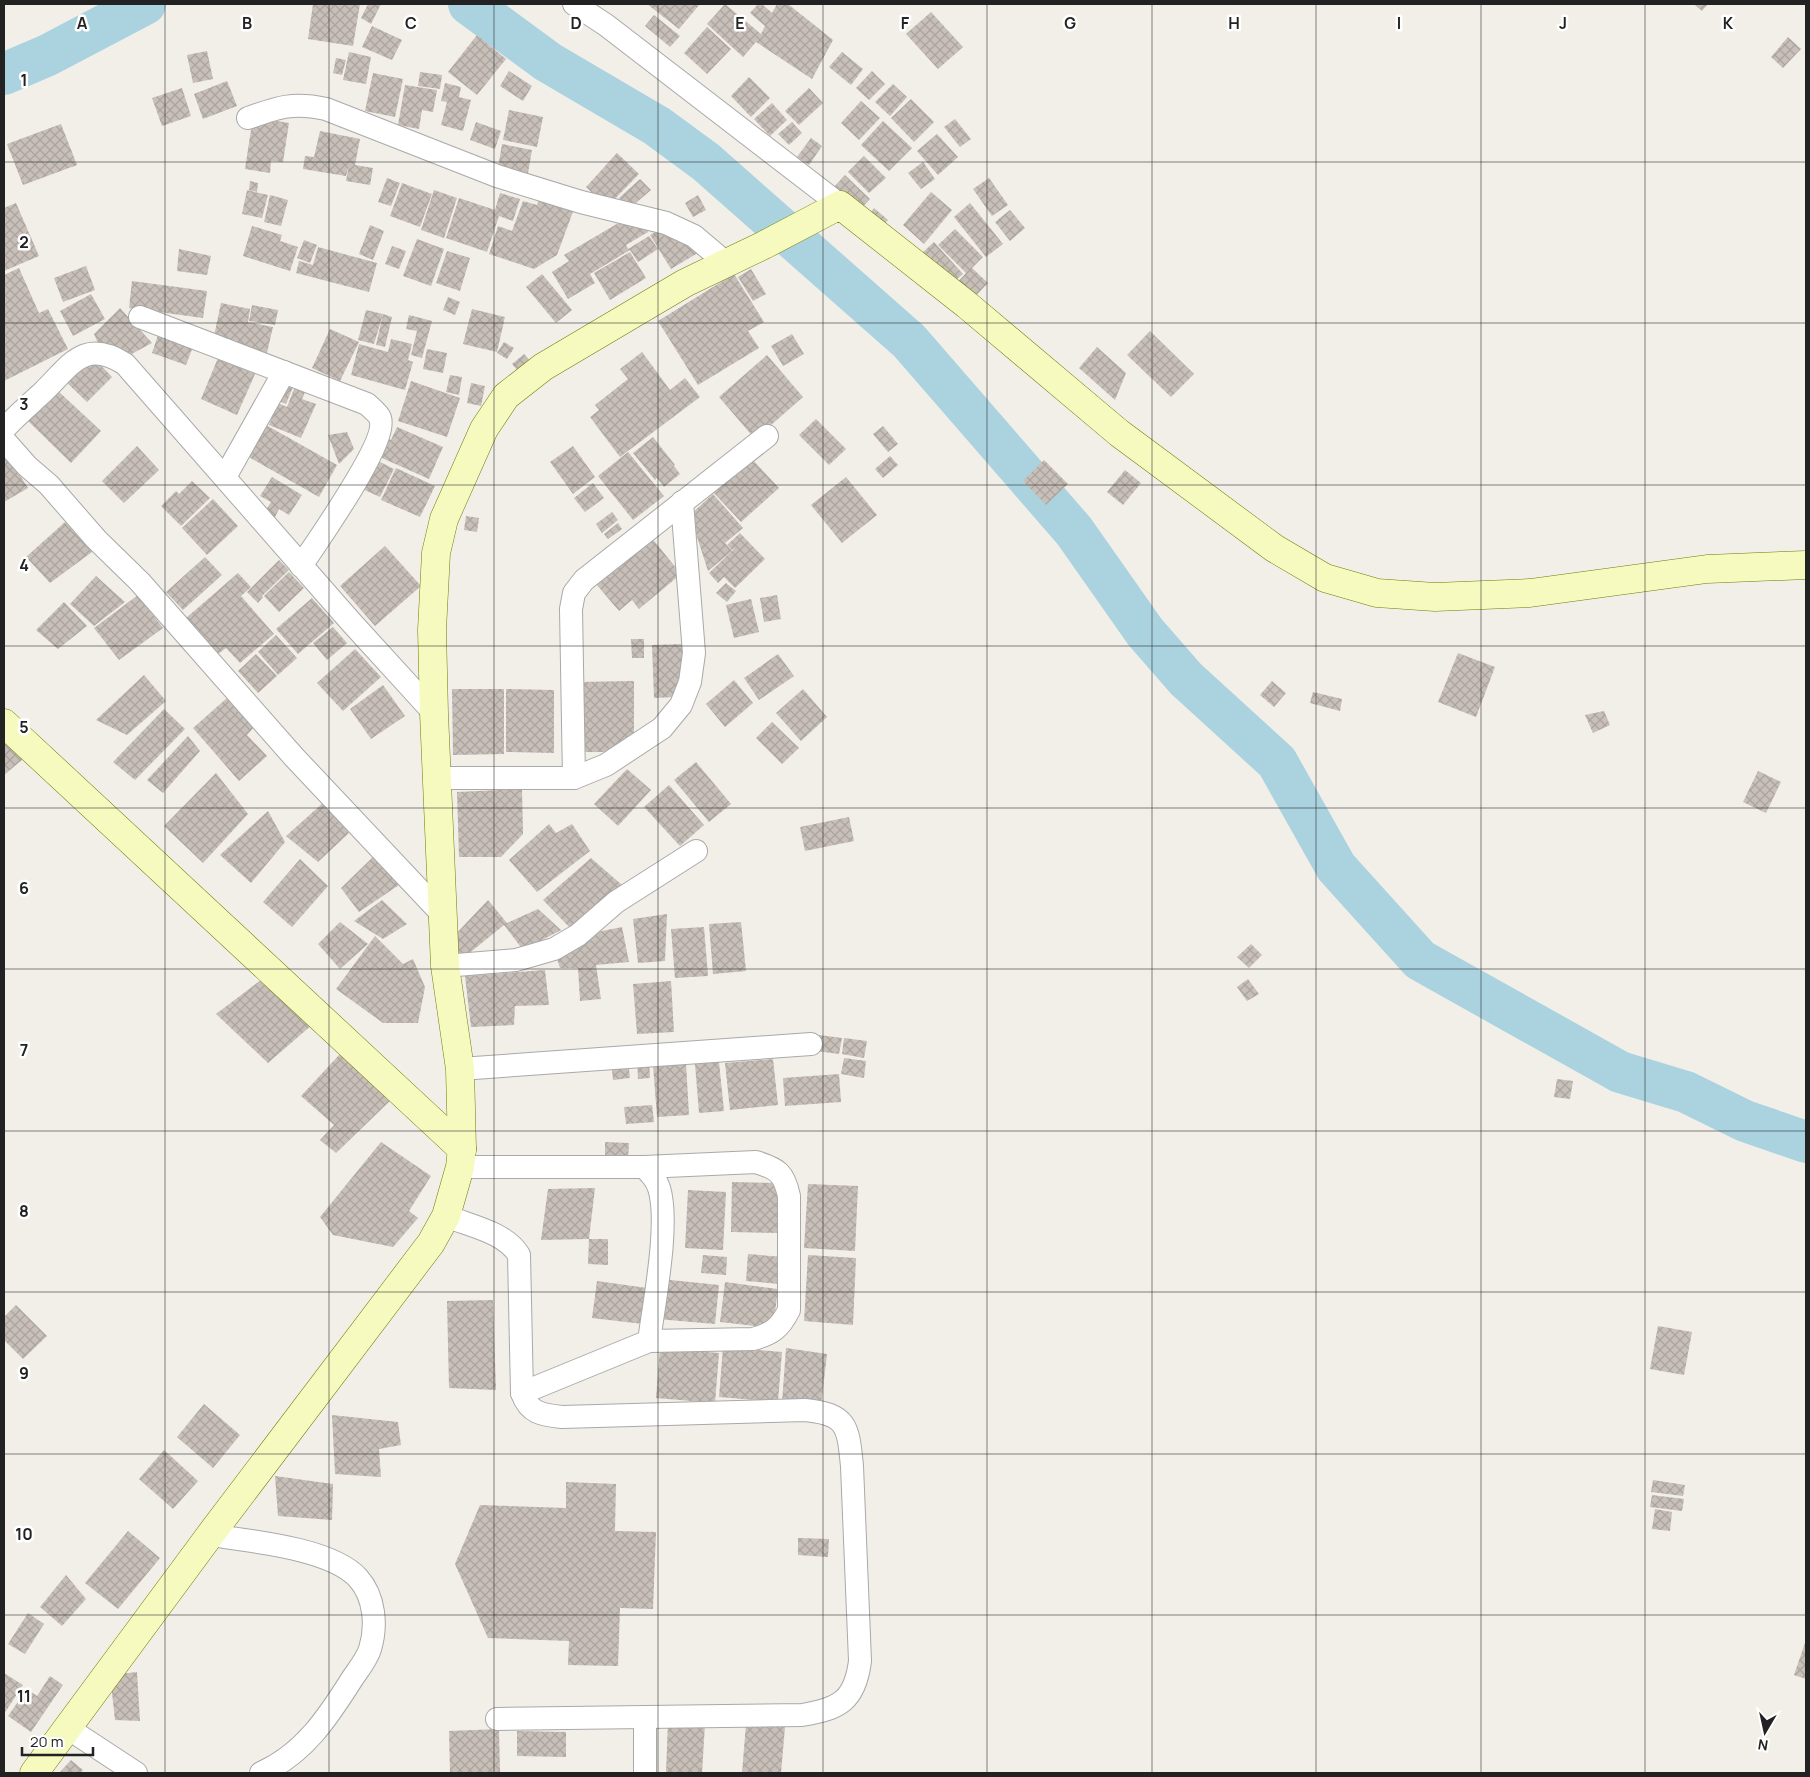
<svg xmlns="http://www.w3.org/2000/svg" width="1810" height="1777" viewBox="0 0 1810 1777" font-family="Manrope,sans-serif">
	<defs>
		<pattern id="building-cross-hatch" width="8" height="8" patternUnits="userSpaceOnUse" patternTransform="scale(1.25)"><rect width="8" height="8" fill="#c7bfb8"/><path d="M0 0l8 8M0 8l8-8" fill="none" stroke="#aba49e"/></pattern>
	</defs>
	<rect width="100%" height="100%" fill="#f2efe9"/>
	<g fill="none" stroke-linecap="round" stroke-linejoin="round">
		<g stroke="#aad3df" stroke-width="42">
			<polyline points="469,4 548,62 657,126 706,162 909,341 1074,531 1145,632 1186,679 1277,762 1336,867 1420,960 1620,1072 1686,1092 1745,1121 1806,1142"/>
			<polyline points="4,74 48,55 145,4"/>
		</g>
	</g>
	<g fill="url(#building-cross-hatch)">
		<polygon points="313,4 360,4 353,46 308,39"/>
		<polygon points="368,4 381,4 371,24 361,18"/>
		<polygon points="647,4 700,4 679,29"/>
		<polygon points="725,4 761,34 765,26 750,13 758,4 762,4 772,13 777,4 788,4 833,40 812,79 756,42 743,57 707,24"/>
		<polygon points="1694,4 1708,4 1702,11"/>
		<polygon points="931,12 963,47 938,69 906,34"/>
		<polygon points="654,15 680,36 670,47 645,26"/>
		<polygon points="372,26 402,40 392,60 362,47"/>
		<polygon points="707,27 731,49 707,74 684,53"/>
		<polygon points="477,35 506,59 477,95 448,72"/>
		<polygon points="1788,37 1801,49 1783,68 1771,57"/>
		<polygon points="207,51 213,79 193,83 187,55"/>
		<polygon points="349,52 371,57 366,84 343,80"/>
		<polygon points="842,52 863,69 851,85 829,67"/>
		<polygon points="336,58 346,60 342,75 333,73"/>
		<polygon points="509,71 532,86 523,101 500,86"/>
		<polygon points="872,71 885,84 869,100 856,88"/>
		<polygon points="420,72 442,75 440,89 418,86"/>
		<polygon points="373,73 403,79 395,117 365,111"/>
		<polygon points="749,77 770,98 751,117 731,96"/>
		<polygon points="227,81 237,106 203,119 194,94"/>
		<polygon points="445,83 461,87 459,97 471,100 463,131 441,125 447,102 441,101"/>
		<polygon points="893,84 907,97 890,116 875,102"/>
		<polygon points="405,85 437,90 433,112 422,110 419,129 398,125"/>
		<polygon points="182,88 191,116 162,126 152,98"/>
		<polygon points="809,88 823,103 799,125 785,111"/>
		<polygon points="911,99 934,122 914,142 891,118"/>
		<polygon points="861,101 880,118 859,140 841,123"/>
		<polygon points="772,103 787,120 770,136 754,119"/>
		<polygon points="509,110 543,117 537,147 503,140"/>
		<polygon points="253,117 289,123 283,162 271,161 270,173 245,169"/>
		<polygon points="955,119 971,139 960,147 944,127"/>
		<polygon points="883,121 912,148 889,171 861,145"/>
		<polygon points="476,122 501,131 495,149 470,140"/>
		<polygon points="792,122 802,133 789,145 778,134"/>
		<polygon points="61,124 77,165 23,185 7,144"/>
		<polygon points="320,131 360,139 355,165 373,168 370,185 346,181 349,165 346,176 303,169 305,156 314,157"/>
		<polygon points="937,134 958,157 938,175 917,151"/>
		<polygon points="811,138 822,146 809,165 797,157"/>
		<polygon points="502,144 532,150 528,173 498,168"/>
		<polygon points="617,153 639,174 607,207 586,187"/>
		<polygon points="864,156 886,178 869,193 848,172"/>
		<polygon points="923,162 935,179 921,189 908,173"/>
		<polygon points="845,175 870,199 859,211 834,187"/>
		<polygon points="387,178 400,183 391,206 378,202"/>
		<polygon points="989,178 1008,205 992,216 973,189"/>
		<polygon points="640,179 651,190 629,209 619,198"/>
		<polygon points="250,181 258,183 257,192 249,190"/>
		<polygon points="402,183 432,194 420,227 390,216"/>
		<polygon points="247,190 268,195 262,218 242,214"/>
		<polygon points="434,190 457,198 444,238 421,230"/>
		<polygon points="931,192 952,210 924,244 903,225"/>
		<polygon points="500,193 520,199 513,221 499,216 487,252 446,238 459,198 495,210"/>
		<polygon points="270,195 288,200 281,226 264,222"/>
		<polygon points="698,195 706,210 693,217 685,203"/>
		<polygon points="540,197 574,209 557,255 534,269 489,254 498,226 512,231 523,201 537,205"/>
		<polygon points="16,203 39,256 4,271 4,208"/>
		<polygon points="970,203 1003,244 986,257 954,217"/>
		<polygon points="874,208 888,220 881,228 868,216"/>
		<polygon points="1010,210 1025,228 1010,241 995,222"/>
		<polygon points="627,218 641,220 648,232 626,245 628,249 649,236 658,249 638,262 630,250 590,274 595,283 568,299 552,272 569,261 564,255"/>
		<polygon points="370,225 384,231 373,260 359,254"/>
		<polygon points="252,226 282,235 280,241 298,247 290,271 243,256"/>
		<polygon points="666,226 701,251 671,269 650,235"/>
		<polygon points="955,229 983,257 972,268 988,283 970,302 953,287 966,273 938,245"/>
		<polygon points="417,239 444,249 431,286 403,276"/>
		<polygon points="304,240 317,245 310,263 297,258"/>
		<polygon points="934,242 963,274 951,284 922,253"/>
		<polygon points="392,246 406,251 399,269 385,264"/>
		<polygon points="318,247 377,263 369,292 296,273 299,261 313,265"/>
		<polygon points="179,249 211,256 207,275 177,271"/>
		<polygon points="447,251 470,258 460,291 436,283"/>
		<polygon points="630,252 646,278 610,300 594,273"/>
		<polygon points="86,266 95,290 63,302 54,278"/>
		<polygon points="19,268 39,313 48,309 68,349 4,381 4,275"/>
		<polygon points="751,269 766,294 753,301 738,277"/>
		<polygon points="542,274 572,310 556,323 526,287"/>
		<polygon points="734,274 764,322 748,331 759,348 698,385 658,321"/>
		<polygon points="132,281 207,291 203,318 129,308"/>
		<polygon points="91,294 105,319 73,336 60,311"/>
		<polygon points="448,297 460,302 455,315 443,310"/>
		<polygon points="221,303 250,309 248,322 273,327 266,357 235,350 237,341 214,336"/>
		<polygon points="252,305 278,310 275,325 249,321"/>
		<polygon points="120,308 152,343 126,357 117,347 98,343 94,334"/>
		<polygon points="472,309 505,317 497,352 463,344"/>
		<polygon points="366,310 383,314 374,344 358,340"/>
		<polygon points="383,314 392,317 385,347 376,345"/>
		<polygon points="409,315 432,321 422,358 411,355 417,331 406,329"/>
		<polygon points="161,326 196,339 186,365 152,353"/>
		<polygon points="330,329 359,342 340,381 312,368"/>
		<polygon points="1150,331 1194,374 1171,397 1127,355"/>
		<polygon points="792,334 804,354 783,366 771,346"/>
		<polygon points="391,339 412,344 408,360 413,362 405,390 351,375 359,344 388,352"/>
		<polygon points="504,342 514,348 507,359 497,353"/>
		<polygon points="1097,347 1126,373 1115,400 1079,368"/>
		<polygon points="427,349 447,353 443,373 423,369"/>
		<polygon points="642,352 670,390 685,378 700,397 620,457 590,417 599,410 595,405 628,379 620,369"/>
		<polygon points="524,354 531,362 519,372 512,364"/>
		<polygon points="767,355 803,397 755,439 719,397"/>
		<polygon points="94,358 112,377 87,402 64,380"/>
		<polygon points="218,358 255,374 237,415 201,399"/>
		<polygon points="450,375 462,377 459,395 446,392"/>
		<polygon points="280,381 293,387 286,404 273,398"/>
		<polygon points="411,381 460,398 447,437 398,421"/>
		<polygon points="471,383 485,386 481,406 467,403"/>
		<polygon points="296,384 307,388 302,399 316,404 301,438 269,425 278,403 287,407"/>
		<polygon points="56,389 101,431 71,463 26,419"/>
		<polygon points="816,419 846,449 829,465 799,435"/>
		<polygon points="266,425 337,465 319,497 247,456"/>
		<polygon points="883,426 898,444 888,452 873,434"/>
		<polygon points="397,427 443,447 429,479 373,454 382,436 391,440"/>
		<polygon points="347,432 354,449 339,464 328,435"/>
		<polygon points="653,437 675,465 664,473 674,466 680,474 664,487 657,478 655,480 633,453"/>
		<polygon points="137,446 159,470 124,503 102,481"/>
		<polygon points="573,446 595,477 573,494 550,462"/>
		<polygon points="4,450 28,488 4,502"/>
		<polygon points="628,452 664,496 633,520 598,476"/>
		<polygon points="890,456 898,465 883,478 875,469"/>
		<polygon points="372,458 394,469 380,497 358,487"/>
		<polygon points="751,458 779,488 741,522 713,492"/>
		<polygon points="1044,460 1068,484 1046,505 1023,481"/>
		<polygon points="396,468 435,486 420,517 381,500"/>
		<polygon points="1125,470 1141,483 1123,505 1107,492"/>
		<polygon points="272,477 302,495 289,515 279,509 274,519 264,513 271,502 260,496"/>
		<polygon points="846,477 877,515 842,543 811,505"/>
		<polygon points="192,481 210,498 181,526 161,506 176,491 179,494"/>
		<polygon points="593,483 604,498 585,512 574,498"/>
		<polygon points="713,494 743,528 725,543 732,551 708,571 690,515"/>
		<polygon points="213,499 238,526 207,555 182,528"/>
		<polygon points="612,512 618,520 602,533 596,524"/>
		<polygon points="466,516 479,518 477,532 464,530"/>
		<polygon points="65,522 92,552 50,583 26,557"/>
		<polygon points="618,523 622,529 608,539 604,534"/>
		<polygon points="740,533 765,559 735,588 724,577 718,583 709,573 735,548 732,550 727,545"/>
		<polygon points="651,537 681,574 639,609 632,600 619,611 596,584"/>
		<polygon points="385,546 421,586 375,626 340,586"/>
		<polygon points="205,557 222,575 183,610 166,592"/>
		<polygon points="279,560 289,570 262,596 263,597 258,603 247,592"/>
		<polygon points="289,572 304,588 279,612 264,596"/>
		<polygon points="238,573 251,587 241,596 274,634 240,663 226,648 218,654 186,618"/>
		<polygon points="96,576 125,602 94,626 70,604"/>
		<polygon points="726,583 736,591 727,602 716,593"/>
		<polygon points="138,595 163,628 119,660 94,628"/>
		<polygon points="777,595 781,619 764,622 760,598"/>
		<polygon points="312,598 334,623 298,654 276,629"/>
		<polygon points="751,599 759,632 734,638 726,605"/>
		<polygon points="64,602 87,626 58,649 36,630"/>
		<polygon points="333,627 347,643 327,660 313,643"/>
		<polygon points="276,635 297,658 278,675 258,652"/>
		<polygon points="631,639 644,639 644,658 632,658"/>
		<polygon points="684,644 676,697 654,698 652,645"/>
		<polygon points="355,649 381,677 343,711 317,683"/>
		<polygon points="1458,653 1495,667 1476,717 1438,702"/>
		<polygon points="256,654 277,676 258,693 238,671"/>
		<polygon points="778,654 794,676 759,700 744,678"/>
		<polygon points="144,675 166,701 127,735 96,720"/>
		<polygon points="734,680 753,703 725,727 706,704"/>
		<polygon points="634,681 634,733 606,752 578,752 577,682"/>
		<polygon points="1272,681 1286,693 1274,707 1260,695"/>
		<polygon points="383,685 405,716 371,739 350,709"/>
		<polygon points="452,689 504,689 504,754 453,755"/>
		<polygon points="506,689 554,690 554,753 506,752"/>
		<polygon points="803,689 827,717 801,741 776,713"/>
		<polygon points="1313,692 1342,699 1340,711 1310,703"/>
		<polygon points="227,698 257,724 247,735 267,756 239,781 193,728"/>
		<polygon points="164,709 185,729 135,780 113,762"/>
		<polygon points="1604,711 1610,725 1593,733 1585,715"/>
		<polygon points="772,722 799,748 782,764 756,738"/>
		<polygon points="4,734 28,755 4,775"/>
		<polygon points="188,736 200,751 163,793 147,780"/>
		<polygon points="696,762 731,804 709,822 674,780"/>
		<polygon points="627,769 651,790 618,826 594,804"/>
		<polygon points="1758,771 1781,782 1766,813 1743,802"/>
		<polygon points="216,773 248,814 203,863 164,826"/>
		<polygon points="669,785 704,825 680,846 644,807"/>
		<polygon points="522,789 523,834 501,857 459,857 457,792"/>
		<polygon points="324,802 349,833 318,862 286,836"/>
		<polygon points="268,811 285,842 251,883 220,855"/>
		<polygon points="849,817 854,841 805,851 800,827"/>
		<polygon points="549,824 556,833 572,824 590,851 537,892 509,860"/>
		<polygon points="374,856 402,883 359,912 341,888"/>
		<polygon points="591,858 622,885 571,929 543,900"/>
		<polygon points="300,859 328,886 292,927 263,902"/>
		<polygon points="382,900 407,924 383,939 354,921"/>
		<polygon points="488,900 507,923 538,909 561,930 523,950 504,925 462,959 452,938"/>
		<polygon points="667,914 665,961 638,963 633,919"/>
		<polygon points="340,922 368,944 340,969 318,944"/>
		<polygon points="741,922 746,971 713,974 709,924"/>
		<polygon points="622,927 629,962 596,965 601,999 580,1001 578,968 560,968 556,956 578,941 591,940 592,933"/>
		<polygon points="704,927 708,976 675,978 671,929"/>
		<polygon points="375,936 403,964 413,959 425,987 418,1023 383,1023 336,989"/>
		<polygon points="1251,944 1262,955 1249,968 1237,957"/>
		<polygon points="545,970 549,1005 515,1006 514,1025 471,1027 465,976"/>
		<polygon points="265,977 313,1024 268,1063 216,1014"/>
		<polygon points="1248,979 1259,994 1247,1001 1237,987"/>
		<polygon points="671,981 674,1032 637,1034 633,984"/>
		<polygon points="819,1035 842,1038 839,1054 816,1051"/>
		<polygon points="844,1038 867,1041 864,1058 842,1054"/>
		<polygon points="340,1054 391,1100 336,1153 320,1140 334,1125 301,1096"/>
		<polygon points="844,1058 866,1061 864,1078 841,1074"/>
		<polygon points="773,1059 778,1105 730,1110 725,1063"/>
		<polygon points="628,1060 630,1078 613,1080 611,1062"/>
		<polygon points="637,1060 649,1060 650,1078 638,1079"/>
		<polygon points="719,1062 724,1111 699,1113 695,1064"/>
		<polygon points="686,1063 689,1115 657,1117 653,1065"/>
		<polygon points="839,1074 841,1102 785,1106 783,1078"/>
		<polygon points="1557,1079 1573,1081 1570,1099 1554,1097"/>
		<polygon points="652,1105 654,1122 626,1124 624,1107"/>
		<polygon points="381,1142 431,1176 409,1211 418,1218 393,1247 333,1235 320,1217"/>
		<polygon points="605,1142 629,1143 628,1160 605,1159"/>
		<polygon points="732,1182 780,1183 780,1233 731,1232"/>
		<polygon points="808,1184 858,1186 855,1251 804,1248"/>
		<polygon points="595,1188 589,1239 541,1240 548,1189"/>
		<polygon points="688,1190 726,1192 723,1250 685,1248"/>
		<polygon points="589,1239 608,1239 608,1265 588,1264"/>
		<polygon points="748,1254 783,1257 780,1284 746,1281"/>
		<polygon points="703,1255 727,1257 726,1275 701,1273"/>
		<polygon points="808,1255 856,1258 853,1325 804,1321"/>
		<polygon points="661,1279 719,1285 715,1324 657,1319"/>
		<polygon points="597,1281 647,1288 643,1324 592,1318"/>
		<polygon points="725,1282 778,1289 773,1328 720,1322"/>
		<polygon points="493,1300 496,1390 449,1388 447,1301"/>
		<polygon points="16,1305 47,1336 23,1359 4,1340 4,1317"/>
		<polygon points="1658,1326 1692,1332 1684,1375 1650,1369"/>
		<polygon points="723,1347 782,1352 778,1402 719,1397"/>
		<polygon points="660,1348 719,1353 715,1403 656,1398"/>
		<polygon points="786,1348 827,1354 821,1405 782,1402"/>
		<polygon points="204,1404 240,1435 213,1468 177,1437"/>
		<polygon points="332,1415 398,1422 401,1445 379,1449 381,1477 335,1474"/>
		<polygon points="164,1450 198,1481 173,1509 139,1479"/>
		<polygon points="275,1476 333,1484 332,1520 278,1516"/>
		<polygon points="1653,1480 1685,1485 1683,1496 1651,1492"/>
		<polygon points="566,1482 616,1484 615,1531 656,1532 653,1609 620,1608 618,1666 568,1665 569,1641 488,1638 455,1564 480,1505 566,1508"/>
		<polygon points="1652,1495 1684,1499 1682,1511 1650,1507"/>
		<polygon points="1655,1509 1672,1512 1670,1531 1652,1529"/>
		<polygon points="128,1531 160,1558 118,1609 85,1583"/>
		<polygon points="798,1538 829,1539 828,1557 798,1555"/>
		<polygon points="66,1575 86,1599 62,1626 40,1607"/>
		<polygon points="28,1613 44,1624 25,1654 8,1644"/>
		<polygon points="1806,1640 1806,1679 1794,1675"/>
		<polygon points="137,1672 140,1721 115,1720 110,1675"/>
		<polygon points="4,1673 23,1685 4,1714"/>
		<polygon points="50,1676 63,1685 31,1732 8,1716 27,1689 37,1696"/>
		<polygon points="668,1722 705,1724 702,1773 666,1772"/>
		<polygon points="746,1724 785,1727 781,1773 742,1773"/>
		<polygon points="499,1729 500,1773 450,1773 449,1731"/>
		<polygon points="517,1731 566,1732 566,1757 517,1756"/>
		<polygon points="71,1760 83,1770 80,1773 59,1773"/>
	</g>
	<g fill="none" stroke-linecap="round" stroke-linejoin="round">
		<defs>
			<g id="street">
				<polyline points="574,4 606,25 840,205"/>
				<path d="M248 118C279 107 293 102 326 109L497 176 581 202 666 223 694 236 726 263"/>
				<path d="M140 317 367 404C371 408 378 413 380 418 389 441 316 543 301 566"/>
				<path d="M4 429C16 416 30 404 43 392 71 365 84 338 125 364L351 622 434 713"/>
				<polyline points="4,440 27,466 49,485 96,539 140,582 294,757 442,914"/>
				<polyline points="225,477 284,372"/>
				<polyline points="438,778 574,778 606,765 662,728 681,705 690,682 694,653 682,502"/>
				<polyline points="574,778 571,609 574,593 584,580 767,436"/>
				<polyline points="445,966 516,960 554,949 578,935 616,902 696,851"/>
				<polyline points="460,1069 811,1044"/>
				<path d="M460 1167H644L756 1162C778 1169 784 1173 789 1196V1310C780 1328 772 1334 753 1339L649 1341 522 1393"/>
				<path d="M644 1167C651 1174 656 1179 659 1188 670 1223 654 1303 649 1341"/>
				<path d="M446 1216C470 1226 505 1232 519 1255L522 1393C529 1413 542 1415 562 1417L805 1410C848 1414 848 1427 852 1466L860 1661C855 1701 839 1709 802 1715L497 1719"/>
				<path d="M210 1535C249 1541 331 1548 358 1578 375 1597 377 1626 370 1649 367 1659 358 1670 352 1679 328 1717 304 1754 261 1773"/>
				<polyline points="645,1717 645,1773"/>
				<polyline points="66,1727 136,1773"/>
			</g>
			<g id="secondary">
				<polyline points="4,723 462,1149"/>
				<polyline points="34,1773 210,1535 431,1243 446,1216 460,1167 462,1149 460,1069 445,966 434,713 432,630 436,553 444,519 484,429 506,396 543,367 685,283 764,245 840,205 967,305 1119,433 1274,548 1325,578 1377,593 1435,597 1530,593 1707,569 1806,565"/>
			</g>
		</defs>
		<use href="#street" stroke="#a9a9a9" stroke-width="24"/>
		<use href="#secondary" stroke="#707d05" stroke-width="29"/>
		<use href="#street" stroke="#fff" stroke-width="22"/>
		<use href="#secondary" stroke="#f7fabf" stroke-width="28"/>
	</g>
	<path fill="none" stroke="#222" stroke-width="1" stroke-opacity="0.55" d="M165 4V1773M329 4V1773M494 4V1773M658 4V1773M823 4V1773M987 4V1773M1152 4V1773M1316 4V1773M1481 4V1773M1645 4V1773M4 162H1806M4 323H1806M4 485H1806M4 646H1806M4 808H1806M4 969H1806M4 1131H1806M4 1292H1806M4 1454H1806M4 1615H1806"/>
	<g font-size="16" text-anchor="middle" font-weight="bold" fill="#222" stroke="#fff" stroke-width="5" stroke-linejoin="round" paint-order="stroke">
		<text x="82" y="29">A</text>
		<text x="247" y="29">B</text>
		<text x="411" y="29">C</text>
		<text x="576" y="29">D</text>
		<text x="740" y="29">E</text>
		<text x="905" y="29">F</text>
		<text x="1070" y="29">G</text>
		<text x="1234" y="29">H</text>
		<text x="1399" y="29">I</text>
		<text x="1563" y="29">J</text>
		<text x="1728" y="29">K</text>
		<text x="24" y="86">1</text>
		<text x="24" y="248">2</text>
		<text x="24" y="410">3</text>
		<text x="24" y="571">4</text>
		<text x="24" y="733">5</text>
		<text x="24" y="894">6</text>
		<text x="24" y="1056">7</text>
		<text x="24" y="1217">8</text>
		<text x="24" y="1379">9</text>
		<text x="24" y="1540">10</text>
		<text x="24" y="1702">11</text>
	</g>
	<rect width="1810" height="1777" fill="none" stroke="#222222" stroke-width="10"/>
	<g transform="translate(1765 1732) rotate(189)" stroke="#ffffff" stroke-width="4" paint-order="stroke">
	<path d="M0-4L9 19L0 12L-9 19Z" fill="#222222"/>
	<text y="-8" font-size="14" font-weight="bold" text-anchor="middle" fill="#222222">N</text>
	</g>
	<path d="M22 1747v8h71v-8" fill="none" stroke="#222222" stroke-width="2.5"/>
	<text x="30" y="1747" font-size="15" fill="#222222" stroke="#ffffff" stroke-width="4" paint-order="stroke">20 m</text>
</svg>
